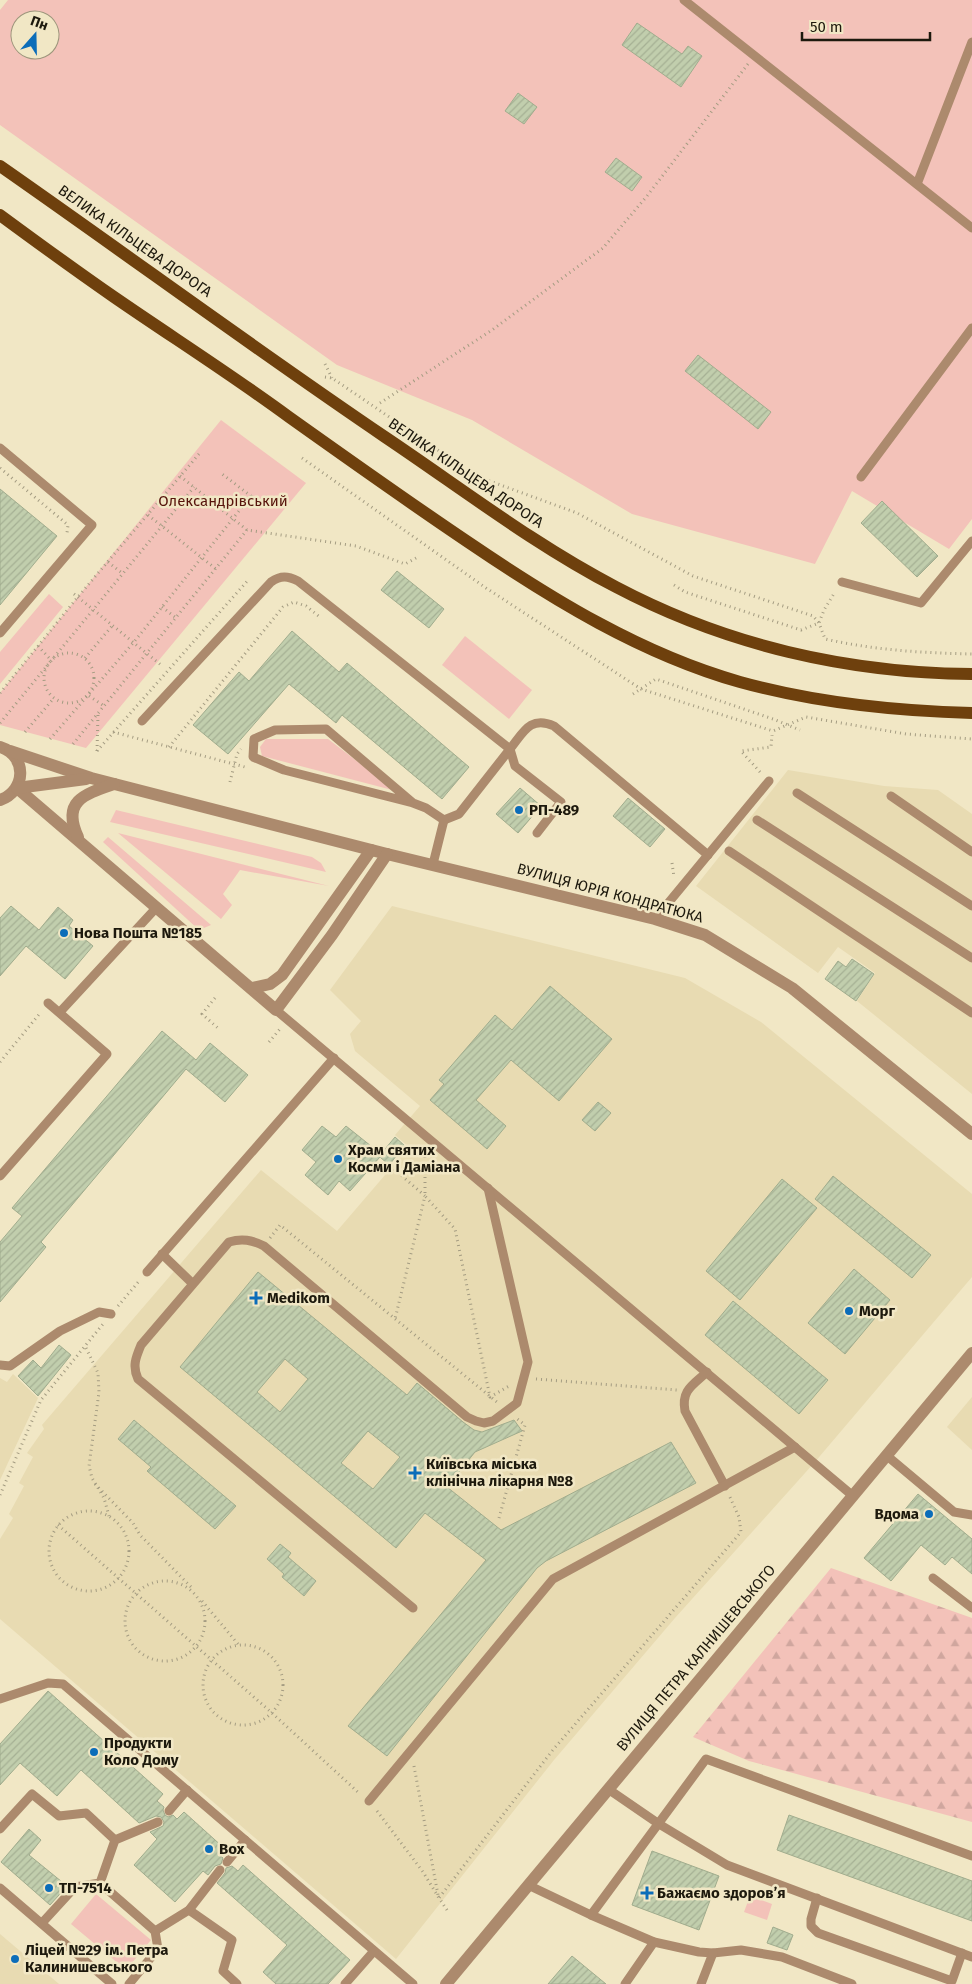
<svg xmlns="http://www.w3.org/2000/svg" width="972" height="1984" viewBox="0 0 972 1984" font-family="'Fira Sans',sans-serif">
	<defs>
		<pattern id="forest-firs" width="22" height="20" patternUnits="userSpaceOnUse" patternTransform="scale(1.25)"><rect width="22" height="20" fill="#f3c2b9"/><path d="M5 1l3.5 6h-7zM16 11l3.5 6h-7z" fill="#d0a69e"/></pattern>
		<pattern id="building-hatch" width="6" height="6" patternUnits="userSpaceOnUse" patternTransform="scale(1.25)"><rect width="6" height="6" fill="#c1cead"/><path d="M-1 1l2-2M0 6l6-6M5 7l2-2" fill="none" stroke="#a5b094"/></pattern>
	</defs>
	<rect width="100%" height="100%" fill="#f1e7c5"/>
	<g fill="#e8dbb2">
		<polygon points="788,770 884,786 938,790 972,814 972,1094 857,1001 875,973 838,947 818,973 696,886"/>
		<polygon points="392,906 685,978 761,1022 972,1194 972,1277 814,1463 675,1618 554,1760 396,1959 0,1619 0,1539 13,1518 9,1514 24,1486 19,1483 33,1457 27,1453 44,1429 42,1425 261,1170 337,1231 409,1147 395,1135 420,1106 355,1051 350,1034 361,1021 330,990"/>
		<polygon points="13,1374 38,1398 0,1480 0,1378 7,1382"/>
		<polygon points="972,1397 972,1450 947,1427"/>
		<polygon points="0,1934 59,1984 0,1984"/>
	</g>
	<g fill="#f3c2b9" fill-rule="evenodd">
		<path d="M8 0H972V519L949 549 852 491 815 564 632 514 472 420 337 365 0 125V10ZM20 20H50V50H20Z"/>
		<polygon points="221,420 306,483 86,748 0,725 0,693"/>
		<polygon points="49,594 63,607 0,684 0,652"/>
		<polygon points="465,636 532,690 509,719 442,665"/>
		<polygon points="266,739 328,739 396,791 262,756 260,747"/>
		<polygon points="116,810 312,857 321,863 326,872 110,822"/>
		<polygon points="118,833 329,886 240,870 223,894 232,905 221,919"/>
		<polygon points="108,837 211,925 199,930 103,842"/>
		<polygon points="96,1894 151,1940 126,1970 71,1924"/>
		<polygon points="750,1896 772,1904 767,1920 744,1912"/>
	</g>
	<polygon fill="url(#forest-firs)" points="831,1568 972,1618 972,1822 749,1761 693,1737"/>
	<g fill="url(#building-hatch)" stroke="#a0ac8d" fill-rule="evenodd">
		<polygon points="637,23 682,54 688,46 702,56 681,87 622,45"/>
		<polygon points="518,93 537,107 524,124 505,111"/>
		<polygon points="616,158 642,177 632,191 605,172"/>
		<polygon points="698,355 771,412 758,429 685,371"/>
		<polygon points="0,489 57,536 0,605"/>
		<polygon points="882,501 938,556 917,577 861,523"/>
		<polygon points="397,571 444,609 429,628 381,590"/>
		<polygon points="292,631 339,672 347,663 469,767 442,799 342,715 336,723 289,684 228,754 193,725 239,672 249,681"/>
		<polygon points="520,788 541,806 518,833 496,814"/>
		<polygon points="628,798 665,829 650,847 613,816"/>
		<polygon points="11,906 39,930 58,907 73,920 69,926 93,946 65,979 26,946 0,976 0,918"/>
		<polygon points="852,959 874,974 856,1001 825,979 838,961 846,967"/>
		<polygon points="550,986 612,1039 559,1101 511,1060 476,1100 506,1126 487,1149 430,1100 444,1084 439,1080 495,1015 512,1030"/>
		<polygon points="162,1031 196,1060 210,1043 248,1075 225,1102 186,1069 41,1242 46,1247 0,1302 0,1242 22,1216 12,1208"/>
		<polygon points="598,1102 611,1113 595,1131 582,1120"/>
		<polygon points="322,1126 336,1137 346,1126 381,1154 395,1137 405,1146 389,1165 380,1157 350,1191 339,1181 328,1195 305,1175 316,1162 302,1150"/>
		<polygon points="833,1176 931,1255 912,1278 815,1199"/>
		<polygon points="782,1179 817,1208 740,1300 706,1271"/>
		<polygon points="854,1269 890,1300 845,1354 808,1323"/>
		<path d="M258 1272 407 1395 417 1383 463 1422 474 1430 482 1432 514 1420 522 1431 475 1452 447 1487 501 1530 671 1442 696 1483 546 1561 537 1568 387 1756 348 1726 486 1560 425 1513 396 1548 180 1367ZM285 1359 308 1379 280 1412 257 1392ZM368 1431 400 1457 373 1489 341 1463Z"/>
		<polygon points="733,1301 828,1380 799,1414 705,1335"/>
		<polygon points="59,1345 71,1355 38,1396 18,1376 33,1360 41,1368"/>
		<polygon points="134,1420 236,1506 215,1529 147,1471 151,1467 118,1439"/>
		<polygon points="918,1494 972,1539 972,1574 952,1557 945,1565 921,1545 891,1581 864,1558"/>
		<polygon points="280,1544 291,1553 288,1557 316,1581 304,1596 282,1577 284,1574 267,1559"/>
		<polygon points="48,1691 163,1794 157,1801 164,1807 163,1810 165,1815 168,1817 173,1815 177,1819 184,1812 224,1848 218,1854 223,1858 221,1864 215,1866 208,1875 203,1871 175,1902 134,1865 157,1839 150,1832 163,1826 164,1822 161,1817 156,1816 139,1823 81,1770 57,1796 20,1763 0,1785 0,1744"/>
		<polygon points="789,1815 972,1881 972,1921 777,1850"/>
		<polygon points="29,1829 41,1840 29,1855 67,1886 50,1905 1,1862"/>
		<polygon points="652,1851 719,1876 699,1930 632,1905"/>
		<polygon points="243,1865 350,1960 328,1984 276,1984 263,1972 287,1945 217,1883 225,1873 226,1868 232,1866 238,1871"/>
		<polygon points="773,1927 793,1935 787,1950 767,1943"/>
		<polygon points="572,1956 606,1984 548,1984"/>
	</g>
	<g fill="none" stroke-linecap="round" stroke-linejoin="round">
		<g stroke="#a49c82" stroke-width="3" stroke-dasharray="1 4" stroke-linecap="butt">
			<polyline points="325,364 332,378"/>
			<path d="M325 377 332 378 476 476 577 513 693 576 813 616 819 623 825 639C874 650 922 653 972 654"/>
			<polyline points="380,403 492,330 603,248 647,196 748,64"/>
			<polyline points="302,458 486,588 641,689 773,731 806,717 906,734 972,739"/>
			<polyline points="0,468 68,525 67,533"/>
			<polyline points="180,476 247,530 356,546 405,564 418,557"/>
			<polyline points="148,515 216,569"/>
			<polyline points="108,562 122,573"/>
			<polyline points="674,585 685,592 801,630 819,623 824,610 835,592"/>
			<polyline points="74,594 161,665"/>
			<polyline points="162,607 175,617"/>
			<polyline points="38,646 51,660"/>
			<circle cx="69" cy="678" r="25"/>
			<polyline points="85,658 112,626"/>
			<polyline points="0,693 77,598 199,454"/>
			<polyline points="633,694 656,679 773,719 800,730"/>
			<polyline points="89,696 104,706"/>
			<polyline points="0,723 194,487"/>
			<polyline points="25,732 54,698"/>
			<polyline points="113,732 245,767"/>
			<polyline points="50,739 134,642 251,496 222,474"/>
			<polyline points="73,744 247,530"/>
			<polyline points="169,747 283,607 294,602 306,606 321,618"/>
			<polyline points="97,751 249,579"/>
			<polyline points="97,751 98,714"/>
			<polyline points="760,772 741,751 771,747 772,735"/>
			<polyline points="230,782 237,754 241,749"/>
			<polyline points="672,863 674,877"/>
			<polyline points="215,998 202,1014 219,1029"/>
			<polyline points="269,1042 280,1029"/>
			<polyline points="0,1062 41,1012"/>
			<polyline points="425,1152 425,1196 455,1229 490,1397 509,1386"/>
			<polyline points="394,1169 425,1196 395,1319"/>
			<polyline points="270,1238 280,1225 497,1402"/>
			<polyline points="118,1306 140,1280"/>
			<polyline points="86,1348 98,1373 99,1392 89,1466 92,1478 104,1498 109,1516"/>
			<polyline points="536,1379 677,1390"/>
			<polyline points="95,1484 133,1523 140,1535 192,1588"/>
			<polyline points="0,1495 41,1400 103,1324"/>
			<circle cx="89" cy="1551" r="40"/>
			<polyline points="499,1518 525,1425 515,1417"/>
			<polyline points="58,1525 272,1713 360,1794"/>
			<circle cx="165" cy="1621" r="40"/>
			<polyline points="202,1601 238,1644"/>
			<circle cx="243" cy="1685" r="40"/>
			<polyline points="414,1766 438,1895"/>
			<polyline points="377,1811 423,1872 439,1898"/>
			<polyline points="447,1910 439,1898 552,1751 741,1532 739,1517 729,1495"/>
		</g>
		<g stroke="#ac8a6d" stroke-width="9">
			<polyline points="684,0 972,228"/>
			<polyline points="917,184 972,42"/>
			<polyline points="0,448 92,525 0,633"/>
			<polyline points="861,477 972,328"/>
			<polyline points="842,582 921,603 972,541"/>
			<path d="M142 721 271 582C281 575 288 576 298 581L510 749 459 814 444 820"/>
			<polyline points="797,793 972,906"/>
			<polyline points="891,796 972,852"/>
			<polyline points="413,803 284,770 253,757 254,739 275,730 326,729 413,803 426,808 444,820"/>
			<polyline points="757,820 972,958"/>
			<path d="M537 833 561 802 515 766 510 749C523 733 530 715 554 726L708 855"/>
			<polyline points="729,851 972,1013"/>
			<polyline points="433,864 444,820"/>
			<polyline points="655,919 769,781"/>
			<polyline points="276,1010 853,1496"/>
			<polyline points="60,1012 157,907"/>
			<polyline points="0,1176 107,1054 48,1003"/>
			<polyline points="162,1254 192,1283"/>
			<polyline points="147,1272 334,1058"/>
			<polyline points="0,1365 10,1366 60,1331 99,1312 111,1314"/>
			<path d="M707 1372C693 1385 681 1390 685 1411L725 1486"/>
			<polyline points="886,1455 954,1512 972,1515"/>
			<polyline points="933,1578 972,1608"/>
			<path d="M413 1608 138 1379C132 1366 136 1357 141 1345L229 1242C242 1238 252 1240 264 1246L467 1417 476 1421 484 1423 493 1421 517 1403 528 1362 488 1188"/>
			<polyline points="0,1699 48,1683 63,1684 413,1984"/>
			<polyline points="608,1789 659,1824 727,1865 972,1957"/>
			<polyline points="369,1801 553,1579 795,1447"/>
			<polyline points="169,1811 187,1790"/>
			<polyline points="0,1829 32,1794 59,1816 86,1813 115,1840"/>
			<polyline points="227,1862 245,1840"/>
			<polyline points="100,1883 155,1931"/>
			<polyline points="528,1885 591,1915 654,1942 699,1952 713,1953 741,1950 782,1957 852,1984"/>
			<polyline points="0,1888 112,1984"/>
			<polyline points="817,1898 811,1919 811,1926 818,1933 952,1981 962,1953"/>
			<polyline points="189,1910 232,1940 223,1971 237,1984"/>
			<polyline points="591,1915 706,1759 972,1856"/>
			<polyline points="42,1923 75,1887 100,1883 115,1840 158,1822"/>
			<polyline points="129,1984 158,1949 155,1931 189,1910 220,1870"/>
			<polyline points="345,1984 374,1951"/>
			<polyline points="625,1984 654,1942"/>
			<polyline points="701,1984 713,1953"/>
		</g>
		<g stroke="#ac8a6d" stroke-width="12">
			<path d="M0 747C28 756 26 791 0 800"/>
			<polyline points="10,751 91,778 387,854 655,919 705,935 792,988 972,1134"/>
			<polyline points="17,788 276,1010 332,935 387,854"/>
			<polyline points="17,788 86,779"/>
			<path d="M78 837C61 801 85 794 114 784"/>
			<polyline points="252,988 270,984 282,975 371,850"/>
			<polyline points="446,1984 972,1353"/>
		</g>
		<g stroke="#6e400d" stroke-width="12">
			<path d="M0 166C129 256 255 349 385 437 461 488 535 545 616 587 726 645 848 673 972 674"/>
			<path d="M0 215C38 243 75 270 114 297 172 337 232 375 289 417 348 459 407 501 468 542 552 599 641 654 740 682 816 703 893 711 972 713"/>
		</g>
	</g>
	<g fill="#0c6db9" stroke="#f1e7c5" stroke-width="2">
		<circle cx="519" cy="810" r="5"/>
		<circle cx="64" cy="933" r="5"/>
		<circle cx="338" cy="1159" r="5"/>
		<path d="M253.5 1290.5h5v5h5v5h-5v5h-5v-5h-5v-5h5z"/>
		<circle cx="849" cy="1311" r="5"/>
		<path d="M412.5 1465.5h5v5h5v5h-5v5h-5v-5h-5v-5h5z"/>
		<circle cx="929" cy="1514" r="5"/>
		<circle cx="94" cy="1752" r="5"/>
		<circle cx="209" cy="1849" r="5"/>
		<circle cx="49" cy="1888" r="5"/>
		<path d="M644.5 1885.5h5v5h5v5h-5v5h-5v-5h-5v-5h5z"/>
		<circle cx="15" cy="1959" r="5"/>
	</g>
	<g text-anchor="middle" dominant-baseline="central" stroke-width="5" stroke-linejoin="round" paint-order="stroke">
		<g font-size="15" fill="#1d190d" stroke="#f1e7c5">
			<text transform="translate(135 241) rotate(35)">ВЕЛИКА КІЛЬЦЕВА ДОРОГА</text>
			<text transform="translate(466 473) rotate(34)">ВЕЛИКА КІЛЬЦЕВА ДОРОГА</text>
			<text transform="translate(610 893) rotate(15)">ВУЛИЦЯ ЮРІЯ КОНДРАТЮКА</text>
			<text transform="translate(696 1658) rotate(-50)">ВУЛИЦЯ ПЕТРА КАЛНИШЕВСЬКОГО</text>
		</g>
		<g font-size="15" fill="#57140c" stroke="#f1e7c5">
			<text x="223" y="501">Олександрівський</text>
		</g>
		<g font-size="15" font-weight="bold" fill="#1d190d" stroke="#f1e7c5" text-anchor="start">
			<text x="529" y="810">РП-489</text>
			<text x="74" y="933">Нова Пошта №185</text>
			<text x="348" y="1150">Храм святих<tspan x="348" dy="17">Косми і Даміана</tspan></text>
			<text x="267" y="1298">Medikom</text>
			<text x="859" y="1311">Морг</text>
			<text x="426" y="1464">Київська міська<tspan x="426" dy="17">клінічна лікарня №8</tspan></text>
			<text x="919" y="1514" text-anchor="end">Вдома</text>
			<text x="104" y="1743">Продукти<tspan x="104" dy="17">Коло Дому</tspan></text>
			<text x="219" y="1849">Box</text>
			<text x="59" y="1888">ТП-7514</text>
			<text x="657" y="1893">Бажаємо здоровʼя</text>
			<text x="25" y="1950">Ліцей №29 ім. Петра<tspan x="25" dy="17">Калинишевського</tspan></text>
		</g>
	</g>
	<g transform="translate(35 35) rotate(20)"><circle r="24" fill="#f1e7c5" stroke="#9c957b"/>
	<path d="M0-4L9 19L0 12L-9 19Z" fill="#0c6db9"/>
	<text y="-8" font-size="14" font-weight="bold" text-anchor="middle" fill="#1d190d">Пн</text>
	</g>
	<path d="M802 32v8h128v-8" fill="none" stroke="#1d190d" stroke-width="2.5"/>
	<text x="810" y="32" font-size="15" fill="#1d190d" stroke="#f1e7c5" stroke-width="4" paint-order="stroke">50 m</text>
</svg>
